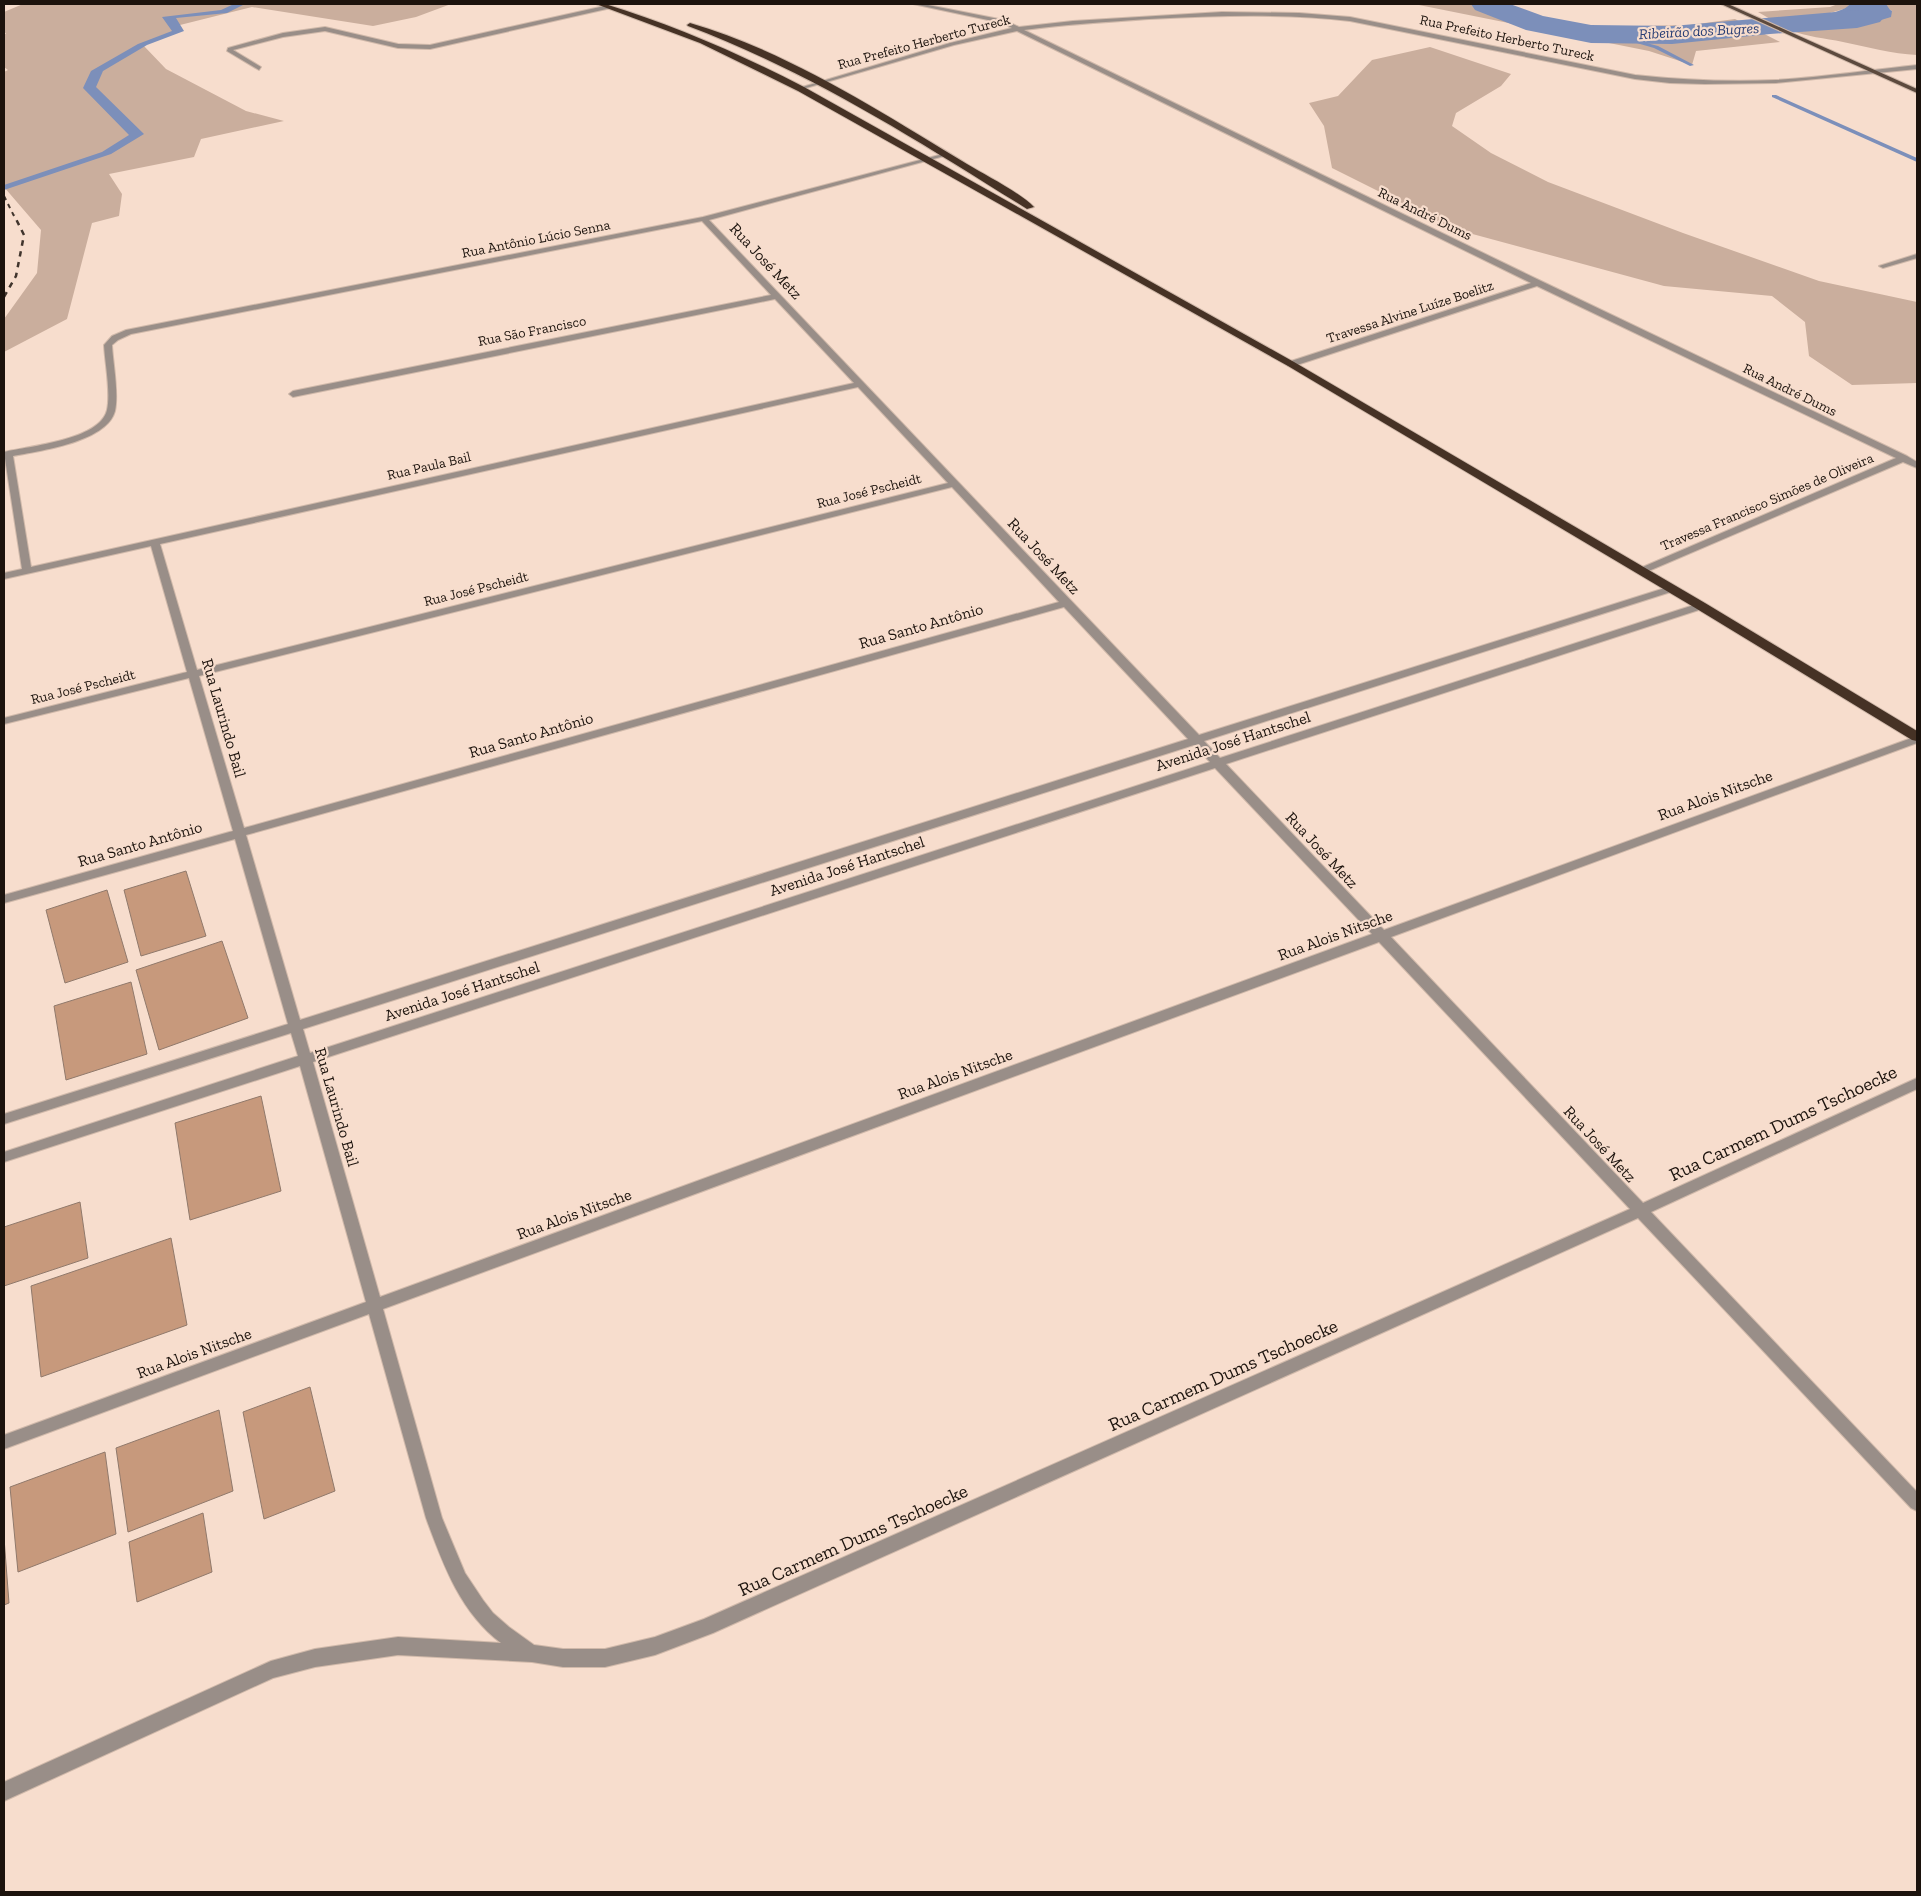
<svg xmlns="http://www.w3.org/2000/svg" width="1921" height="1896" viewBox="0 0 1921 1896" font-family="'Zilla Slab',serif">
	<rect width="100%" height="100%" fill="#f7ddcd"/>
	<g fill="#caae9d">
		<polygon points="23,4 451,4 416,17 373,26 252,7 176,26 179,31 143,45 166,69 246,111 284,121 201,139 194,157 109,174 122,194 119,216 92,223 67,319 4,352 4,319 37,273 41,230 4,187 4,72 8,70 4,67 4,34 6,34 4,31 4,12"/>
		<polygon points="1414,4 1495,4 1523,14 1587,27 1690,25 1735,19 1780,42 1696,51 1692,65 1649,51"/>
		<polygon points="1838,4 1850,4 1847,8 1830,13 1772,20 1758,12 1830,7"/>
		<path d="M1880 4H1917V55C1892 54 1868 47 1843 42 1824 38 1808 37 1789 30L1841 27 1892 11Z"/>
		<polygon points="1430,47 1511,74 1501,86 1456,113 1452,126 1491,153 1548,182 1683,233 1819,281 1917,302 1917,383 1852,385 1809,356 1805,322 1772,296 1664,286 1454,229 1332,168 1324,126 1309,103 1338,96 1372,60"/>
	</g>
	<g fill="#7c8fba">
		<polygon points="234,4 245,4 227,13 176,18 184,31 147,45 103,71 96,87 144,134 111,154 4,190 4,185 102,152 129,135 83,88 91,71 138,44 172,31 162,17 221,10"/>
		<path d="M1850 4H1880L1892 11 1891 17 1871 23 1841 27 1789 30 1772 20C1789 18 1841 17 1850 4Z"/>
	</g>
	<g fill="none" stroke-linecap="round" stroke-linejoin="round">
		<g fill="#7c8fba" fill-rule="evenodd">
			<polygon points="1609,33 1658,46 1694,65 1690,66 1654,48 1609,35"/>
			<polygon points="1772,95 1776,95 1917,158 1917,162 1772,97"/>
		</g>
		<polygon fill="#7c8fba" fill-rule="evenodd" points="1471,4 1510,4 1543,16 1591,25 1672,26 1859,10 1855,4 1886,4 1890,10 1880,22 1857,28 1770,34 1672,44 1591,43 1526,30 1475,10"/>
	</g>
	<g fill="#c7997c" stroke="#90796b">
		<polygon points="186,871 206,936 141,956 124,890"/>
		<polygon points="107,890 128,962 65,983 46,910"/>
		<polygon points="222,941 248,1018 159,1050 136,970"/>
		<polygon points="131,982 147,1054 66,1080 54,1006"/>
		<polygon points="261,1096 281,1191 190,1220 175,1123"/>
		<polygon points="80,1202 88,1258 4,1286 4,1227"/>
		<polygon points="171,1238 187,1325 41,1377 31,1286"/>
		<polygon points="310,1387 335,1491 264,1519 243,1412"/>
		<polygon points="219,1410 233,1491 128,1532 116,1448"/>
		<polygon points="105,1452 116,1534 18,1572 10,1487"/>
		<polygon points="203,1513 212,1572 137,1602 129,1542"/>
		<polygon points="4,1538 9,1603 4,1605"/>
	</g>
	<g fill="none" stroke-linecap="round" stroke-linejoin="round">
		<defs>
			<g id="minor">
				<path d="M913 4H923L1004 20 1019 27 1073 21 1222 12 1299 13 1350 17 1635 75C1682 80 1729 82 1776 80 1824 77 1870 70 1917 65V69L1776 83 1705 84 1670 83 1635 79 1350 21C1283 13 1216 16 1149 19 1107 22 1066 24 1024 30L1541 281 1907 456 1917 462V468L1903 462 1644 573H1638V569L1896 458 1537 286 1294 366H1288V362L1531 283 1017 31 954 45 799 90V88L950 43 1012 28 1002 23Z"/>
				<polygon points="609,5 611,8 430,49 398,48 325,31 283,37 233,50 261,67 259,70 227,51 228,48 283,33 325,27 398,44 430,45"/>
				<path d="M943 154 948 155 709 220 1199 735 1668 587H1674L1676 589 1674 591 1204 741 1220 758 1697 604H1705L1706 606 1705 608 1226 764 1384 930 1917 736V743L1391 937 1643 1203 1917 1078V1089L1651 1212 1917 1492V1511L1911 1508 1638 1218 713 1633 655 1655 605 1667H563L532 1662 398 1655 315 1667 273 1678 4 1801V1782L271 1661 315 1649 398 1637 501 1643C460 1612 443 1564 426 1518L369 1314 4 1449V1435L366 1302 300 1066 4 1162V1152L298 1056 291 1033 4 1124V1114L288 1024 235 839 4 903V895L233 831 189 678 4 724V718L187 672 151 546 4 579V573L22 569 4 452C29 446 100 440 107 410 111 392 105 364 104 345L112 336 126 330 703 217ZM702 221 771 295 293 391 289 394 293 397 775 299 854 383 31 567 13 456C39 451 107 442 115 411 119 393 113 364 112 345L118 340 131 334ZM858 387 948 483 197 670 160 544ZM952 487 1059 602 244 828 199 676ZM1064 607 1188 739 300 1020 246 835ZM1194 745 1210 762 310 1053 303 1029ZM1215 768 1372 934 380 1297 313 1062ZM1379 942 1630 1209 704 1619 655 1637 605 1649H563L534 1645 509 1627 493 1613 483 1600 465 1573 442 1518 383 1309Z"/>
				<polygon points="1917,254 1917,258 1883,268 1879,266"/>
			</g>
			<polygon id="major" points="1721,4 1728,4 1917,89 1917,93"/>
			<g id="highway">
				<path d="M596 4H605C674 25 740 54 804 87L1294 362 1705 603 1917 731V741L1912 740 1697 609 1288 366 798 91 700 43Z"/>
				<path d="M690 23C785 50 883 113 967 164 985 175 1021 193 1034 207L1027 209C915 139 812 73 688 26L687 25Z"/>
			</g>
		</defs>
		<use href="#minor" stroke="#d0b9aa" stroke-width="2"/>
		<use href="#major" stroke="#d0b9aa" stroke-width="2"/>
		<use href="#highway" stroke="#d0b9aa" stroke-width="2"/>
		<use href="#minor" fill="#998e88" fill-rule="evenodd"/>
		<use href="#major" fill="#5c4a3e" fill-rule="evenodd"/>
		<use href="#highway" fill="#463225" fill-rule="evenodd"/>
		<polyline stroke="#41352d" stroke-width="2" stroke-dasharray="4.5 4.5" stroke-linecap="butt" points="4,196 14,216"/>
		<polyline stroke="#41352d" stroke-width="2.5" stroke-dasharray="5.5 5.5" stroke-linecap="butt" points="4,297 16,276 24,235 14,215"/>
	</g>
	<g text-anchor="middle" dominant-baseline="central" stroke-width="4.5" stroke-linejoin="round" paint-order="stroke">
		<g font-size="14" fill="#1c130d" stroke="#f7ddcd">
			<text transform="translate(1507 38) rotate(12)">Rua Prefeito Herberto Tureck</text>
			<text transform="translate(924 42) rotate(-15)">Rua Prefeito Herberto Tureck</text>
			<text transform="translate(1425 214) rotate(26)">Rua André Dums</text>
			<text transform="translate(536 239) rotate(-11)">Rua Antônio Lúcio Senna</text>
			<text transform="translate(1410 312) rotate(-18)">Travessa Alvine Luíze Boelitz</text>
			<text transform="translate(532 331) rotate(-11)">Rua São Francisco</text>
			<text transform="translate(1790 390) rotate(26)">Rua André Dums</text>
			<text transform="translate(429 466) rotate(-13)">Rua Paula Bail</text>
			<text transform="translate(869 491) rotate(-14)">Rua José Pscheidt</text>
			<text transform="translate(1767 502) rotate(-23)">Travessa Francisco Simões de Oliveira</text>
			<text transform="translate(476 589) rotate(-14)">Rua José Pscheidt</text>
			<text transform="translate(83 687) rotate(-14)">Rua José Pscheidt</text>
		</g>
		<g font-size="15" font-style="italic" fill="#273d74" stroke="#f7ddcd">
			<text transform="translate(1699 31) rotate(-3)">Ribeirão dos Bugres</text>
		</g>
		<g font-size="16" fill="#1c130d" stroke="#f7ddcd">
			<text transform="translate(766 261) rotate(47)">Rua José Metz</text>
			<text transform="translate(1044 556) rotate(47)">Rua José Metz</text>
			<text transform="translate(921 626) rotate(-16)">Rua Santo Antônio</text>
			<text transform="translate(224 718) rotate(74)">Rua Laurindo Bail</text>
			<text transform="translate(531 735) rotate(-16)">Rua Santo Antônio</text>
			<text transform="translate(1233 741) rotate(-18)">Avenida José Hantschel</text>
			<text transform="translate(1715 795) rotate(-20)">Rua Alois Nitsche</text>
			<text transform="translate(140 844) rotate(-16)">Rua Santo Antônio</text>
			<text transform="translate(1322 850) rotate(47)">Rua José Metz</text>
			<text transform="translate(847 866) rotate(-18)">Avenida José Hantschel</text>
			<text transform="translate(1335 935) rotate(-20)">Rua Alois Nitsche</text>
			<text transform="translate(462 991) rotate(-18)">Avenida José Hantschel</text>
			<text transform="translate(955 1074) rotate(-20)">Rua Alois Nitsche</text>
			<text transform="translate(337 1107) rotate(74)">Rua Laurindo Bail</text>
			<text transform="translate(1600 1144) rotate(47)">Rua José Metz</text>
			<text transform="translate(574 1214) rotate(-20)">Rua Alois Nitsche</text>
			<text transform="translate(194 1353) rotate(-20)">Rua Alois Nitsche</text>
		</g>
		<g font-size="19" fill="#1c130d" stroke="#f7ddcd">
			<text transform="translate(1783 1123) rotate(-25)">Rua Carmem Dums Tschoecke</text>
			<text transform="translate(1223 1375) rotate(-24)">Rua Carmem Dums Tschoecke</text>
			<text transform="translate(853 1540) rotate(-24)">Rua Carmem Dums Tschoecke</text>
		</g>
	</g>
	<rect width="1921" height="1896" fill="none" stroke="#1c130d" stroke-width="10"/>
</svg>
